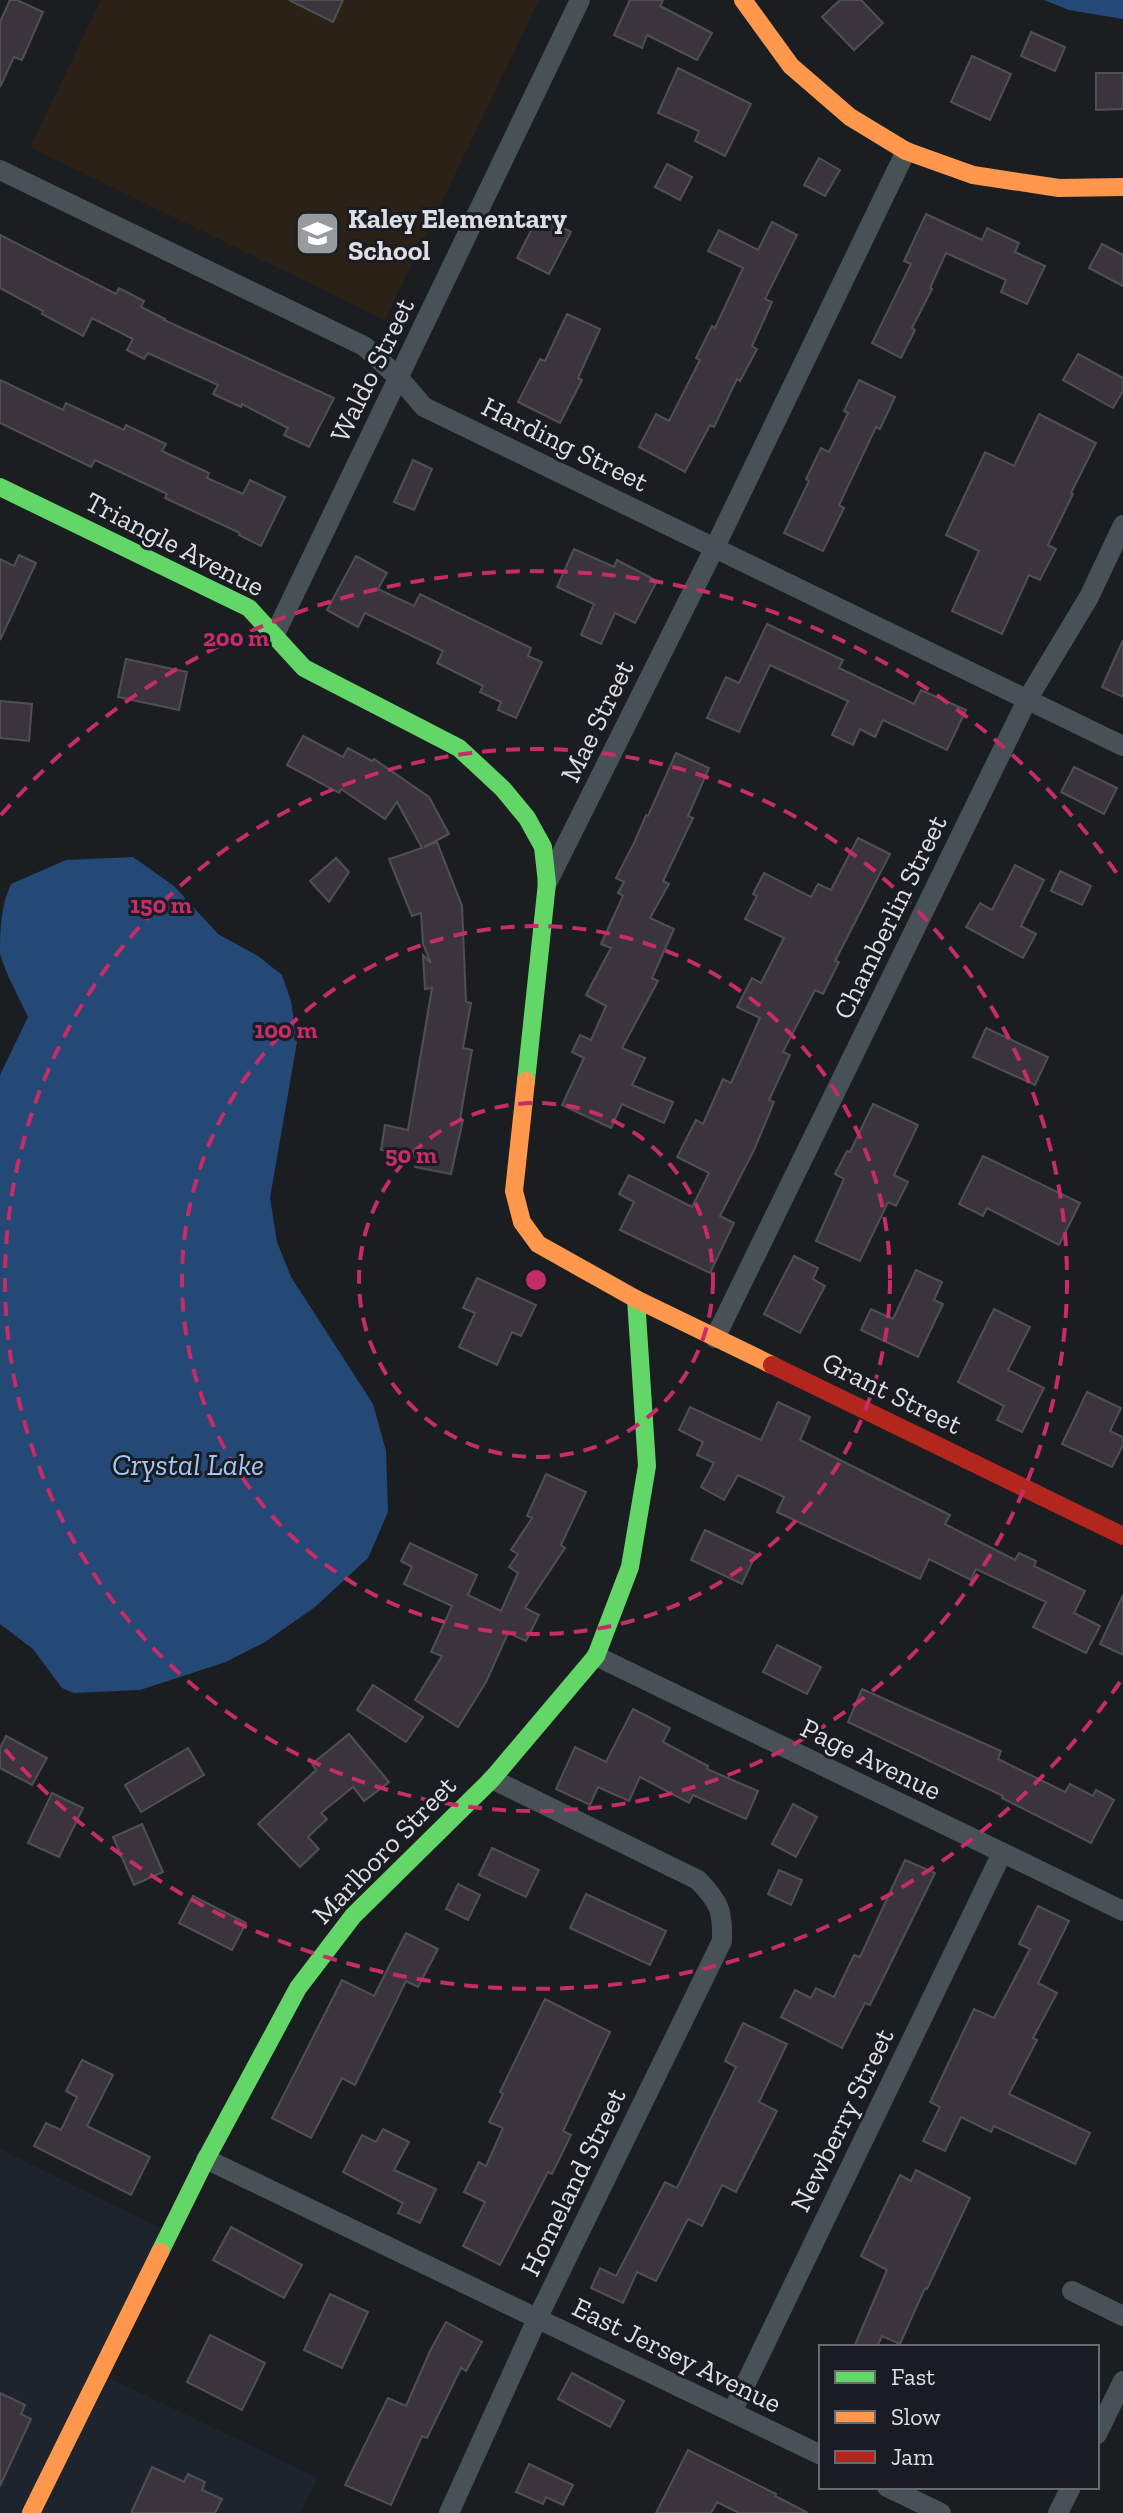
<svg xmlns="http://www.w3.org/2000/svg" width="1123" height="2513" viewBox="0 0 1123 2513" font-family="'Zilla Slab',serif">
	<rect width="100%" height="100%" fill="#1b1e21"/>
	<polygon fill="#1e242e" points="0,2149 169,2233 101,2374 318,2478 300,2513 0,2513"/>
	<polygon fill="#2b2116" points="101,0 539,0 385,320 30,147"/>
	<g fill="#244977">
		<polygon points="1044,0 1123,0 1123,19 1069,10"/>
		<path d="M133 857 174 886 218 934 258 956 282 975 291 1001 297 1042 270 1198 277 1242 291 1277 373 1404 386 1451 388 1512 368 1558 315 1607 265 1642 226 1662 140 1690 74 1693 62 1688 33 1649 0 1624V1075L28 1017C20 999 4 971 0 953 0 929 1 905 11 884L66 860Z"/>
	</g>
	<g fill="#3b343d" stroke="#505052" stroke-width="2">
		<polygon points="10,0 17,0 43,12 22,60 14,57 0,87 0,22"/>
		<polygon points="289,0 343,0 333,22"/>
		<polygon points="630,0 663,0 660,6 712,33 697,60 647,35 642,48 614,35"/>
		<polygon points="840,0 861,0 883,23 854,50 822,17"/>
		<polygon points="1031,32 1065,47 1055,71 1021,56"/>
		<polygon points="972,56 1011,74 990,120 951,102"/>
		<polygon points="678,68 751,104 725,156 695,141 699,131 658,113"/>
		<polygon points="1096,73 1123,73 1123,109 1096,110"/>
		<polygon points="819,158 840,170 825,196 804,185"/>
		<polygon points="667,164 692,177 680,200 655,187"/>
		<polygon points="926,214 982,240 987,228 1019,243 1015,252 1045,266 1027,304 1001,292 1006,280 946,253 930,288 932,289 912,328 915,330 901,358 872,343 911,264 904,261"/>
		<polygon points="539,215 571,232 549,274 517,258"/>
		<polygon points="772,222 797,235 765,299 772,302 752,346 757,349 740,381 737,379 714,427 710,425 685,472 639,447 656,414 669,421 700,360 696,358 712,326 715,328 743,268 708,251 719,230 758,250"/>
		<polygon points="0,235 116,294 119,288 144,301 141,307 165,319 164,320 334,398 309,447 284,435 288,428 242,404 241,407 213,394 218,385 148,353 144,359 127,350 133,339 92,318 83,336 42,314 43,311 0,288"/>
		<polygon points="1102,244 1123,255 1123,286 1089,268"/>
		<polygon points="567,314 600,329 578,378 582,380 560,423 518,402 540,359 545,361"/>
		<polygon points="1078,354 1123,378 1123,391 1113,408 1063,380"/>
		<polygon points="0,380 63,410 66,403 124,430 126,425 166,444 162,451 209,473 207,478 243,494 250,480 285,497 261,546 239,535 240,533 165,498 167,494 95,460 91,467 0,423"/>
		<polygon points="859,380 895,397 880,429 876,427 839,505 844,508 823,551 784,533 809,481 806,479 821,448 829,452 848,413 844,411"/>
		<polygon points="1039,414 1096,443 1071,493 1073,494 1048,545 1056,549 1040,580 1029,575 1002,634 952,611 979,551 946,535 985,452 1014,466"/>
		<polygon points="413,460 432,469 414,510 394,502"/>
		<polygon points="574,549 614,567 617,560 657,581 635,623 615,613 601,644 581,635 594,604 557,587"/>
		<polygon points="19,555 36,563 0,640 0,559 14,566"/>
		<polygon points="356,556 387,573 378,589 414,606 420,594 531,648 528,656 542,662 516,718 498,710 501,702 480,692 483,686 437,663 443,651 365,613 358,627 327,610"/>
		<polygon points="767,624 843,660 839,668 914,704 921,690 966,710 947,750 883,720 875,737 860,729 853,745 832,735 848,701 770,665 739,732 707,718 726,677 739,683"/>
		<polygon points="1123,640 1123,697 1102,687"/>
		<polygon points="126,659 187,672 179,710 118,697"/>
		<polygon points="0,701 32,704 29,741 0,738"/>
		<polygon points="303,736 343,757 348,748 372,761 374,759 429,797 449,834 424,847 437,842 462,906 466,1002 471,1003 463,1048 472,1050 460,1119 463,1120 451,1174 415,1167 417,1157 381,1150 385,1125 408,1130 432,988 425,989 423,955 431,963 423,944 421,913 412,916 389,859 422,848 397,802 385,819 341,789 339,793 287,765"/>
		<polygon points="676,753 709,768 688,816 693,818 663,881 669,884 650,918 674,929 652,978 658,981 622,1048 645,1058 632,1085 673,1102 664,1123 622,1104 611,1128 562,1105 584,1058 572,1052 580,1035 591,1040 606,1006 586,995 611,948 601,944 623,896 618,893 624,882 616,878 635,841 646,815 648,816"/>
		<polygon points="1074,767 1117,788 1104,814 1061,792"/>
		<polygon points="858,838 890,854 835,961 839,962 823,994 815,990 783,1052 790,1055 769,1100 774,1102 754,1150 720,1216 734,1223 710,1273 620,1230 634,1202 619,1194 629,1175 692,1207 709,1173 677,1157 696,1120 703,1124 723,1079 731,1083 760,1018 737,1007 752,978 761,983 784,938 745,919 757,896 753,894 764,873 811,897 818,884 831,890"/>
		<polygon points="336,858 349,872 329,902 310,881"/>
		<polygon points="1015,865 1044,880 1021,926 1036,934 1023,958 966,927 980,903 992,910"/>
		<polygon points="1060,871 1091,886 1082,905 1051,891"/>
		<polygon points="986,1028 1048,1057 1035,1085 973,1057"/>
		<polygon points="873,1104 918,1125 894,1175 908,1182 896,1206 888,1202 860,1261 816,1241 844,1179 835,1174 847,1151 850,1152"/>
		<polygon points="983,1156 1080,1203 1059,1245 987,1208 983,1216 959,1204"/>
		<polygon points="794,1256 818,1268 813,1279 825,1286 800,1333 764,1314"/>
		<polygon points="916,1270 942,1282 934,1300 943,1304 918,1357 861,1330 871,1309 893,1319"/>
		<polygon points="477,1278 536,1305 521,1336 512,1332 497,1365 459,1347 475,1313 463,1308"/>
		<polygon points="994,1309 1030,1327 1008,1370 1044,1388 1022,1432 997,1420 1004,1406 958,1382"/>
		<polygon points="1087,1392 1121,1408 1110,1431 1123,1437 1123,1445 1112,1467 1062,1444"/>
		<polygon points="778,1402 810,1417 800,1440 950,1515 945,1524 1015,1560 1019,1553 1036,1561 1034,1566 1085,1591 1074,1613 1100,1626 1086,1653 1033,1627 1046,1602 976,1569 971,1580 929,1559 920,1579 777,1512 784,1497 738,1475 724,1500 701,1487 714,1463 697,1455 703,1442 679,1430 690,1407 761,1440"/>
		<polygon points="546,1474 586,1492 561,1545 565,1548 525,1608 539,1615 526,1641 508,1633 486,1682 458,1727 415,1700 442,1656 431,1652 452,1606 404,1584 412,1567 401,1561 410,1543 477,1575 468,1595 501,1611 518,1573 509,1567 518,1554 511,1550 532,1518 527,1516"/>
		<polygon points="705,1530 756,1554 742,1584 691,1560"/>
		<polygon points="1123,1595 1123,1655 1100,1644"/>
		<polygon points="777,1645 821,1667 807,1694 763,1672"/>
		<polygon points="373,1685 423,1717 406,1742 357,1710"/>
		<polygon points="862,1689 1001,1751 998,1759 1065,1792 1070,1784 1093,1796 1096,1790 1114,1800 1091,1843 1002,1798 1003,1796 848,1722"/>
		<polygon points="633,1709 670,1728 663,1742 708,1766 707,1769 758,1791 746,1819 693,1795 689,1803 640,1777 629,1801 598,1787 590,1805 556,1789 575,1747 606,1762"/>
		<polygon points="349,1734 389,1782 364,1801 353,1787 321,1813 327,1819 308,1837 319,1849 300,1867 258,1824 316,1770 312,1764"/>
		<polygon points="6,1736 47,1758 32,1785 0,1768 0,1748"/>
		<polygon points="188,1748 204,1775 141,1812 125,1785"/>
		<polygon points="52,1793 83,1808 59,1857 28,1843"/>
		<polygon points="793,1804 817,1817 796,1857 772,1844"/>
		<polygon points="142,1824 163,1872 134,1885 113,1837"/>
		<polygon points="492,1848 539,1870 526,1897 479,1875"/>
		<polygon points="905,1860 935,1873 870,2005 865,2003 842,2048 781,2017 795,1990 811,1998 816,1988 834,1997 854,1955 860,1957"/>
		<polygon points="779,1870 802,1880 791,1905 768,1894"/>
		<polygon points="458,1884 480,1895 468,1920 446,1909"/>
		<polygon points="586,1894 666,1931 650,1965 570,1928"/>
		<polygon points="193,1896 246,1923 232,1950 179,1923"/>
		<polygon points="1038,1906 1069,1921 1038,1983 1057,1993 1033,2038 1037,2040 1009,2094 1090,2133 1075,2164 994,2126 991,2132 961,2117 945,2151 923,2141 940,2107 930,2102 974,2009 994,2018 1030,1949 1019,1944"/>
		<polygon points="406,1933 438,1949 418,1987 406,1981 355,2085 342,2078 311,2138 272,2118 342,1980 374,1996"/>
		<polygon points="545,1999 610,2032 563,2131 571,2135 552,2174 548,2172 500,2265 463,2246 485,2202 464,2192 479,2162 486,2166 503,2128 489,2122 503,2094 500,2092"/>
		<polygon points="743,2023 787,2044 759,2102 777,2111 736,2192 722,2185 702,2226 688,2219 656,2281 637,2272 623,2303 591,2288 600,2268 616,2276 665,2182 677,2188 736,2067 725,2061"/>
		<polygon points="82,2060 113,2075 87,2126 150,2157 131,2195 34,2146 46,2123 61,2130 77,2097 66,2091"/>
		<polygon points="383,2129 409,2142 394,2170 436,2189 420,2223 398,2213 403,2203 343,2172 362,2135 376,2142"/>
		<polygon points="916,2170 970,2198 927,2289 925,2288 900,2344 882,2336 877,2347 854,2347 887,2270 861,2256 900,2175 911,2181"/>
		<polygon points="231,2227 302,2265 284,2298 213,2260"/>
		<polygon points="330,2294 368,2312 342,2368 304,2350"/>
		<polygon points="446,2322 482,2342 466,2371 461,2368 427,2438 422,2436 391,2505 345,2485 388,2398 406,2406 430,2351"/>
		<polygon points="210,2335 265,2363 242,2410 187,2382"/>
		<polygon points="572,2373 624,2401 610,2427 558,2399"/>
		<polygon points="0,2393 25,2405 21,2414 31,2419 0,2486"/>
		<polygon points="688,2450 776,2494 775,2496 808,2513 739,2513 717,2502 711,2513 656,2513"/>
		<polygon points="529,2464 573,2485 563,2505 546,2497 543,2504 516,2492"/>
		<polygon points="152,2467 184,2482 188,2474 205,2482 202,2490 222,2499 215,2513 131,2513"/>
	</g>
	<g fill="none" stroke-linecap="round" stroke-linejoin="round">
		<g stroke="#485155" stroke-width="20">
			<polyline points="0,170 364,346 399,378 424,407 1123,746"/>
			<polyline points="275,634 580,0"/>
			<polyline points="547,883 715,547 906,151"/>
			<polyline points="715,1338 1027,700 1089,597 1123,525"/>
			<polyline points="596,1656 1123,1911"/>
			<polyline points="206,2159 821,2455"/>
			<polyline points="1072,2291 1123,2316"/>
			<polyline points="732,2412 1002,1853"/>
			<polyline points="1097,2434 1123,2381"/>
			<polyline points="887,2487 941,2513"/>
			<path d="M449 2513 537 2319 722 1941C723 1910 719 1902 698 1880L492 1779"/>
			<polyline points="1058,2513 1071,2487"/>
		</g>
		<g stroke="#63d668" stroke-width="18">
			<polyline points="0,487 249,608 304,668 459,748 503,789 527,818 543,847 547,883 526,1081"/>
			<polyline points="160,2252 206,2159 298,1988 353,1916 492,1779 596,1656 630,1567 647,1466 636,1299"/>
		</g>
		<g stroke="#ff974d" stroke-width="18">
			<polyline points="743,0 791,66 850,117 906,151 973,175 1059,188 1123,187"/>
			<polyline points="526,1081 514,1191 522,1222 538,1244 636,1299 772,1365"/>
			<polyline points="31,2513 160,2252"/>
		</g>
		<polyline stroke="#b3261e" stroke-width="18" points="772,1365 1123,1536"/>
	</g>
	<g fill="none" stroke="#c52c68" stroke-width="4" stroke-dasharray="14 10">
		<circle cx="536" cy="1280" r="177"/>
		<circle cx="536" cy="1280" r="354"/>
		<circle cx="536" cy="1280" r="531"/>
		<path d="M1120 1682A709 709 0 0 1 1 1745M1 815A709 709 0 0 1 1120 878"/>
	</g>
	<defs>
		<symbol id="school-square" viewBox="-11 -11 22 22"><rect x="-9" y="-9" width="18" height="18" rx="4" fill="#989b9e" stroke="#191d23"/><path d="M0-5L7-2L0 1L-7-2ZM-4 1L0 2.5L4 1V4Q0 6-4 4Z" fill="#fff"/></symbol>
	</defs>
	<g fill-rule="evenodd">
		<use href="#school-square" x="292" y="208" width="51" height="51"/>
	</g>
	<g text-anchor="middle" dominant-baseline="central" stroke-width="6" stroke-linejoin="round" paint-order="stroke">
		<g font-size="28" font-weight="bold" fill="#dcdee2" stroke="#191d23" text-anchor="start">
			<text x="348" y="218">Kaley Elementary<tspan x="348" dy="32">School</tspan></text>
		</g>
		<g font-size="28" fill="#dcdee2" stroke="#191d23">
			<text transform="translate(372 370) rotate(-64)">Waldo Street</text>
			<text transform="translate(565 444) rotate(26)">Harding Street</text>
			<text transform="translate(175 544) rotate(27)">Triangle Avenue</text>
			<text transform="translate(597 721) rotate(-64)">Mae Street</text>
			<text transform="translate(890 917) rotate(-64)">Chamberlin Street</text>
			<text transform="translate(892 1393) rotate(26)">Grant Street</text>
			<text transform="translate(871 1759) rotate(26)">Page Avenue</text>
			<text transform="translate(384 1850) rotate(-46)">Marlboro Street</text>
			<text transform="translate(842 2120) rotate(-64)">Newberry Street</text>
			<text transform="translate(573 2182) rotate(-64)">Homeland Street</text>
			<text transform="translate(677 2355) rotate(26)">East Jersey Avenue</text>
		</g>
		<g font-size="30" font-style="italic" fill="#a2c5f3" stroke="#191d23">
			<text x="188" y="1465">Crystal Lake</text>
		</g>
	</g>
	<circle cx="536" cy="1280" r="12" fill="#c52c68" stroke="#191d23" stroke-width="4"/>
	<g font-size="24" text-anchor="middle" font-weight="bold" fill="#c52c68" stroke="#191d23" stroke-width="6" stroke-linejoin="round" paint-order="stroke">
		<text x="236" y="646">200 m</text>
		<text x="161" y="913">150 m</text>
		<text x="286" y="1038">100 m</text>
		<text x="411" y="1163">50 m</text>
	</g>
	<rect x="819" y="2345" width="280" height="144" fill="#191d23" stroke="#676a6f" stroke-width="2"/>
	<rect x="835" y="2371" width="40" height="12" fill="#63d668" stroke="#676a6f" stroke-width="2"/>
	<text x="891" y="2385" font-size="24" fill="#dcdee2">Fast</text>
	<rect x="835" y="2411" width="40" height="12" fill="#ff974d" stroke="#676a6f" stroke-width="2"/>
	<text x="891" y="2425" font-size="24" fill="#dcdee2">Slow</text>
	<rect x="835" y="2451" width="40" height="12" fill="#b3261e" stroke="#676a6f" stroke-width="2"/>
	<text x="891" y="2465" font-size="24" fill="#dcdee2">Jam</text>
</svg>
